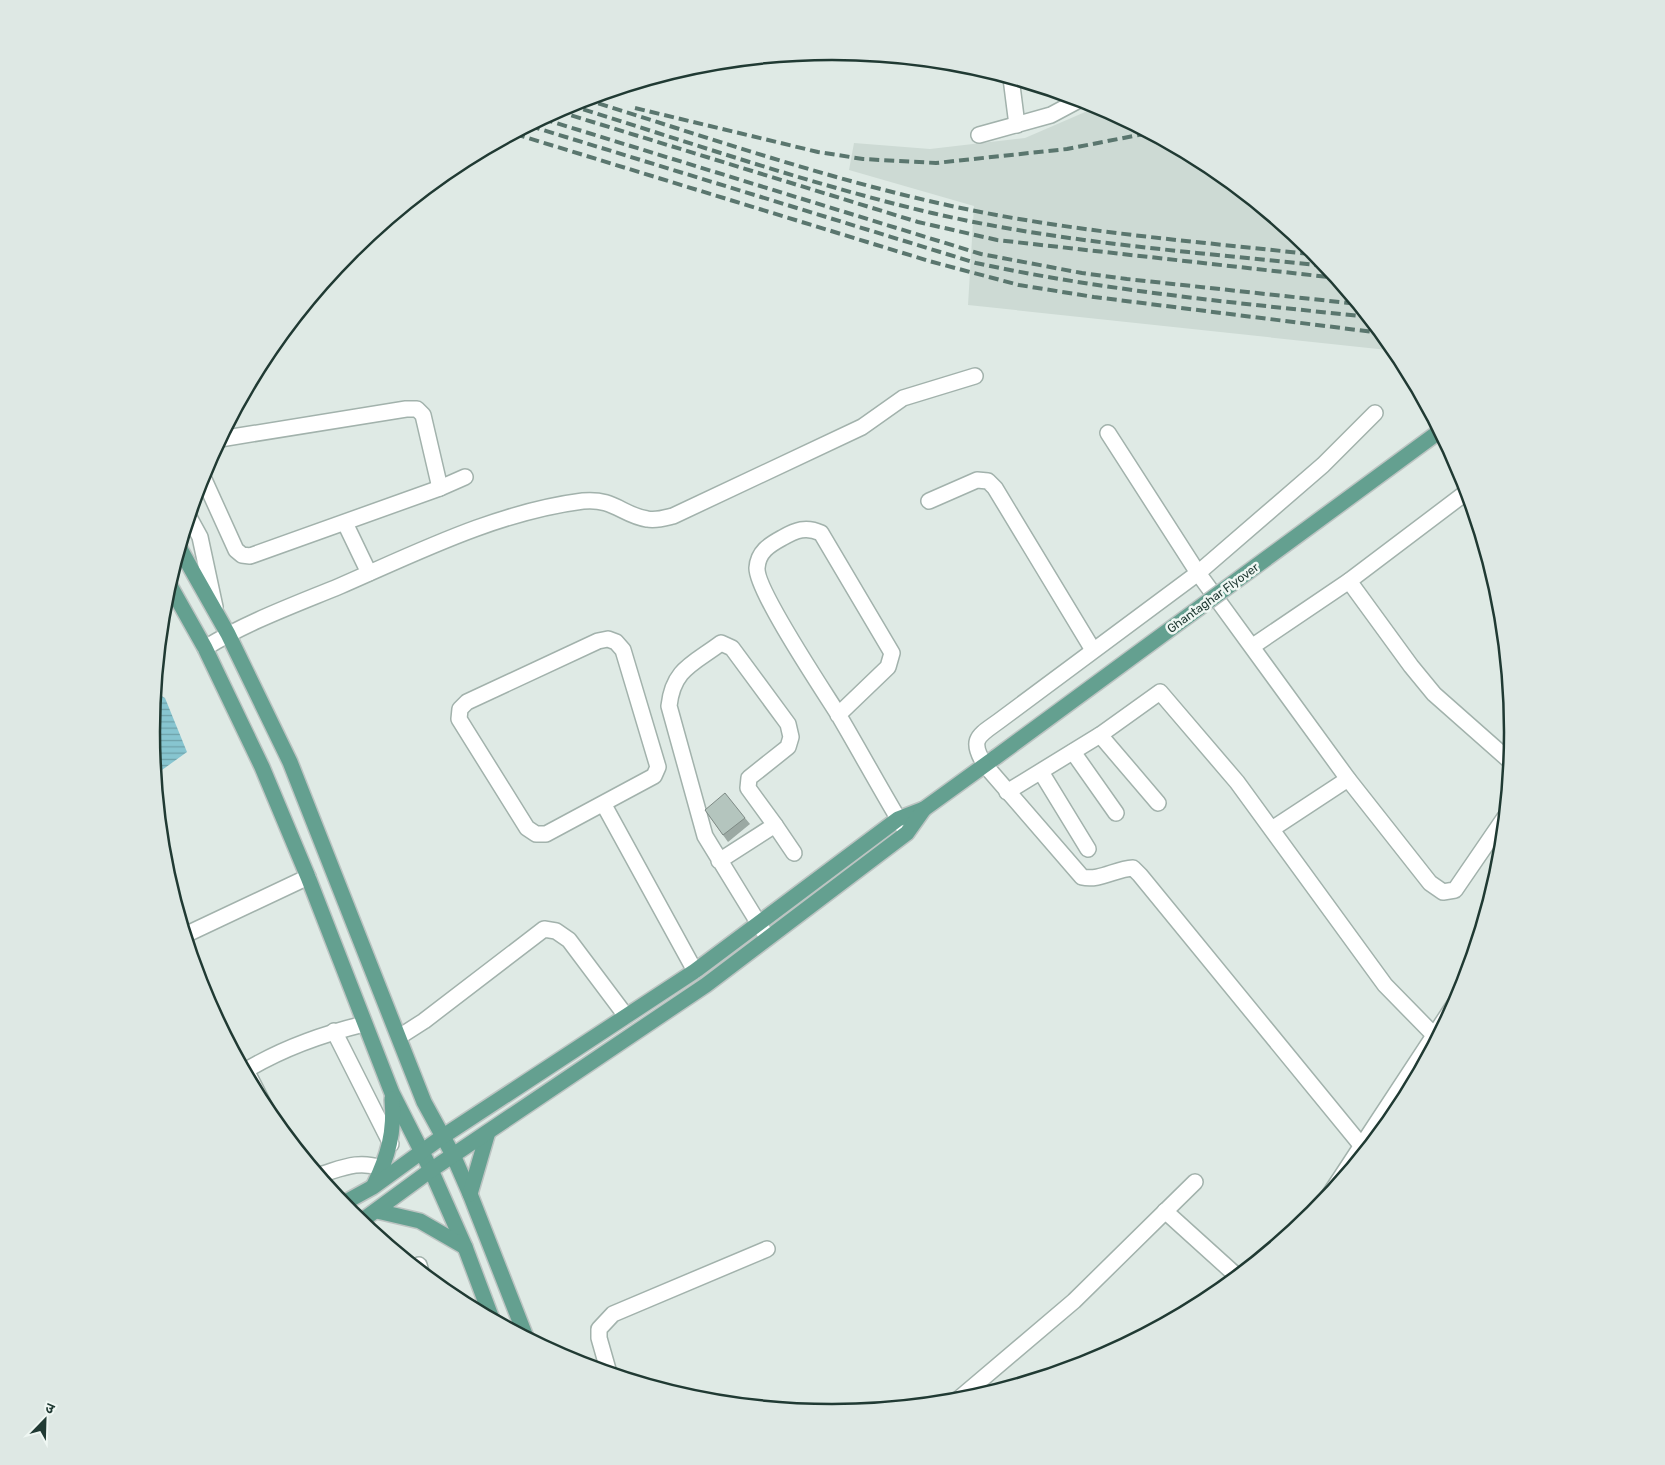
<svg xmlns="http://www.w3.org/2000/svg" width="1665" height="1465" viewBox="0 0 1665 1465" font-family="Rubik,'Noto Sans Devanagari',sans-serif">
	<defs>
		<pattern id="water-rules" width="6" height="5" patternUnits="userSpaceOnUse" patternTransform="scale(1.25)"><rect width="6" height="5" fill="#87c5d0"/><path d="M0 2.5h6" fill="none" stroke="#6ea1a9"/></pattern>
	</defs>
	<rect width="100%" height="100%" fill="#dfeae5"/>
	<polygon fill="#cddad4" points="1099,106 1211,166 1314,251 1397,351 968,305 974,206 849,170 854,143 930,149 1025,138"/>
	<polygon fill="url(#water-rules)" points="155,692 165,698 187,752 155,775 151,732"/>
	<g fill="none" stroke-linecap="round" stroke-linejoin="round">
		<defs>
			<g id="minor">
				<polyline points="1011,78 1017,125"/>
				<polyline points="979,135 1051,115 1081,99"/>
				<polyline points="1108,433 1198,573 1348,779 1430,883 1443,892 1455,890 1505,817"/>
				<polyline points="220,439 406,409 417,409 423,415 440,488"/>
				<polyline points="202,475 236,550 242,555 250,556 440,488 465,477"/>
				<polyline points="929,501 977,480 988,481 995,488 1093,650"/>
				<polyline points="189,517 200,537 215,607"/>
				<polyline points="345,523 369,573"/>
				<polyline points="1349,581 1411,666 1434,694 1511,762"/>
				<polygon points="608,639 616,642 623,650 658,767 654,776 546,834 536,834 527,828 459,719 460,709 467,702 598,641"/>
				<polyline points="1253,646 1349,581 1468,491"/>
				<path d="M205 648C247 622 294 605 340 586 418 552 497 512 583 501 614 498 622 515 647 519 656 521 665 518 673 516L862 427 903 398 975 376"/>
				<path d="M838 715 888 667 892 653 821 533C806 526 796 530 782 538 769 545 758 552 757 568 756 590 823 690 838 714 861 753 882 792 905 830"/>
				<polyline points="1100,735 1158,803"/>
				<polyline points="1073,752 1116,813"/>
				<polyline points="1041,772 1088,849"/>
				<polyline points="1007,792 1100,735 1160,692 1237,782 1385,985 1433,1034"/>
				<polyline points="604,805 695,971"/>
				<polyline points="775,825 794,853"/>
				<polyline points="1272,829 1348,779"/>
				<path d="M719 861 775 825 748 788 749 778 788 747 791 737 788 724 732 648 721 643C693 664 673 669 669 706L705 836 767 937"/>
				<polyline points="185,935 308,877"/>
				<polyline points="334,1031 391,1144"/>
				<polyline points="399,1037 424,1021 544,929 556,931 569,940 626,1016"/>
				<polyline points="246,1070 269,1115"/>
				<path d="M245 1071C281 1049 323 1034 364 1024"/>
				<path d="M1361 1145 1140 875 1133 868C1115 869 1100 881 1082 877L985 765C967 737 981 735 1003 718L1198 573 1323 465 1375 413"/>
				<path d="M319 1175C343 1168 357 1160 382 1168"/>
				<polyline points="1326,1200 1462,993"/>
				<polyline points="1165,1211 1238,1277"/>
				<polyline points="419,1265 421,1272"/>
				<polyline points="609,1373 599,1338 599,1329 613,1314 767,1249"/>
				<polyline points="955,1402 1074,1301 1195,1182"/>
			</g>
			<g id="major">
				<polyline points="180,549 228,634 290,762 424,1102 453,1155 470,1194 526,1337"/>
				<polyline points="169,584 205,648 262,767 308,877 392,1093 431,1170 465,1247 492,1319"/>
				<path d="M374 1185C388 1157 395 1131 392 1099"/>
				<polyline points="470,1194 488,1132"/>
				<polyline points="342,1204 373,1187 442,1137 695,971 898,819 924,809 996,757"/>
				<polyline points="377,1211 420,1221 465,1247"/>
				<polyline points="360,1222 431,1170 706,985 907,833 924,809"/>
			</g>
		</defs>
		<use href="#minor" stroke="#a2b2ac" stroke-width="18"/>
		<use href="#major" stroke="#bcc4c2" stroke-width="18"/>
		<use href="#minor" stroke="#fff" stroke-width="15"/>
		<use href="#major" stroke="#64a090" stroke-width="15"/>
		<g stroke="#5a766e" stroke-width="4" stroke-dasharray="10 5" stroke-linecap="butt">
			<path d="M584 99C704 136 824 178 947 205 1069 232 1194 241 1318 255"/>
			<path d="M569 105C689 142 809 184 932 213 1061 243 1195 252 1327 266"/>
			<polyline points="635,108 818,152 863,159 936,163 1067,149 1149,133"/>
			<polyline points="557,111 918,222 997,240 1337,278"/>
			<polyline points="543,119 981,254 1082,273 1127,279 1358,304"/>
			<path d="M530 126 976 263C1106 291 1238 303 1369 317"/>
			<polyline points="515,134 929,261 1019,285 1094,297 1381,333"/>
		</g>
		<defs>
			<polyline id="major-bridge" points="996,757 1440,431"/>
		</defs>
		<use href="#major-bridge" stroke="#bcc4c2" stroke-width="18" stroke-linecap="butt"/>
		<use href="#major-bridge" stroke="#64a090" stroke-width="15"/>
	</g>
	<polygon fill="#9ba9a3" points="705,810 745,818 750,824 728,842"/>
	<polygon fill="#b4c5be" stroke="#7e8a85" points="725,793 745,818 723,835 705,810"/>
	<g text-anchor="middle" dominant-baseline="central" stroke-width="5" stroke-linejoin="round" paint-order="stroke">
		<g font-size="12" fill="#203a33" stroke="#eff7f3">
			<text transform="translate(1213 598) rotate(-36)">Ghantaghar Flyover</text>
		</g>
	</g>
	<path d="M0 0H1665V1465H0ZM160 732a672 672 0 1 1 1344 0a672 672 0 1 1-1344 0Z" fill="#dee8e4" fill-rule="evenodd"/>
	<path fill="none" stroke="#203a33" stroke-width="2.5" d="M160 732a672 672 0 1 1 1344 0a672 672 0 1 1-1344 0Z"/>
	<g transform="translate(45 1420) rotate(23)" stroke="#eff7f3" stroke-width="4" paint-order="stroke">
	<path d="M0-4L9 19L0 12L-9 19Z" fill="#203a33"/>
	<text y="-8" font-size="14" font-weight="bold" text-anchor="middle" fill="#203a33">उ</text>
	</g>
</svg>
